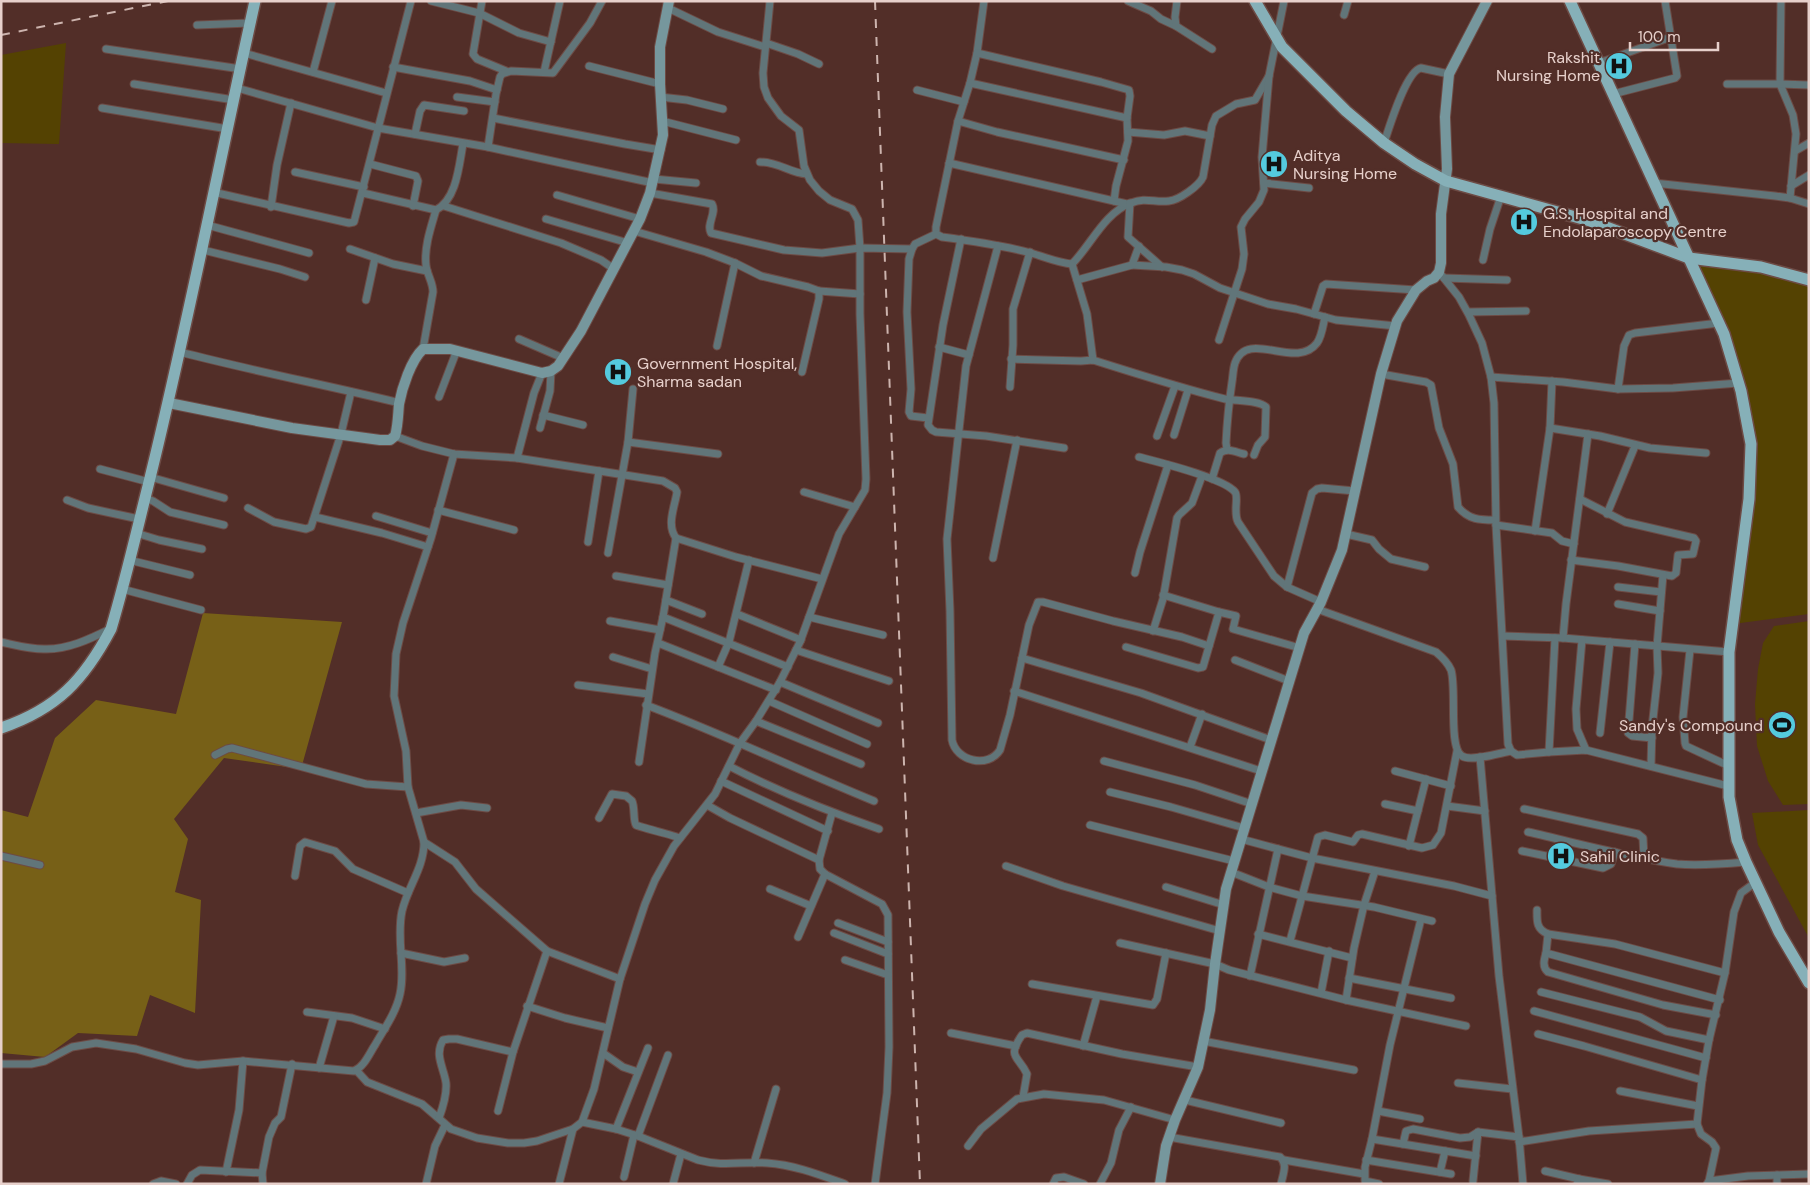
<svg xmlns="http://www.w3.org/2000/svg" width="1810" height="1185" viewBox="0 0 1810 1185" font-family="'DM Sans',sans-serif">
	<rect width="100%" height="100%" fill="#522e28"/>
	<g fill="#544202">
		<polygon points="66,43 59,144 1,143 1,55"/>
		<polygon points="1689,258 1809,280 1809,614 1733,624 1749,499 1744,391"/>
		<polygon points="1809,621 1809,804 1783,805 1768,781 1757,746 1755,704 1758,669 1763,643 1774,626"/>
		<polygon points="1809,810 1809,938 1758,845 1752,813"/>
	</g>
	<polygon fill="#776017" points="203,613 342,622 301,769 224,758 174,819 188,839 175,892 201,900 195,1013 150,995 137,1036 78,1033 45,1057 1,1053 1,810 28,817 55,738 96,700 176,714"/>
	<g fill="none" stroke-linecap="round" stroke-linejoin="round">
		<defs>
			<g id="street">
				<polyline points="431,1 479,13 519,33 551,42"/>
				<polyline points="482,1 473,54 477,59 506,71"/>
				<path d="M984 1 977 53 970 83 958 121 936 227V234L942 237C972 241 1002 245 1031 253 1045 257 1058 263 1072 264 1091 245 1104 213 1131 203 1146 197 1155 203 1169 201 1179 200 1199 186 1203 177L1212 125 1216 116 1236 104 1255 100 1269 76"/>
				<polyline points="1128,1 1151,11 1161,19 1176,26"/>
				<polyline points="1177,1 1175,17 1176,26 1212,49"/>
				<polyline points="1781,1 1780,84 1793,115 1796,134 1790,198"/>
				<polyline points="668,8 718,32 765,47"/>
				<polyline points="1344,15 1348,1"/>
				<polyline points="197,25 250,23"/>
				<polyline points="766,43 798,54 819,64"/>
				<polyline points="106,49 241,69"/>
				<polyline points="244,53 386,93"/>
				<polyline points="977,53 1101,82 1129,90 1130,96 1127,118 1128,141 1116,186 1114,201"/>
				<polyline points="1599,63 1671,37"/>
				<polyline points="589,66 660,84"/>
				<polyline points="393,67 470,81 497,90"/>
				<polyline points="313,72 332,1"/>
				<polyline points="544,72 560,1"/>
				<polyline points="970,83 1127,118"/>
				<polyline points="134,84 234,100"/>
				<polyline points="1727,84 1780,84 1809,85"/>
				<polyline points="237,88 378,128 488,147 653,183"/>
				<polyline points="917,90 964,102"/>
				<polyline points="1613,94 1675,78 1677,76 1665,1"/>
				<polyline points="457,97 495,102"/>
				<polyline points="660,97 687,100 723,109"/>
				<polyline points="102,108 228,129"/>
				<polyline points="493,118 625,144 661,150"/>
				<polyline points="662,121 736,140"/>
				<polyline points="958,121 997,132 1124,160"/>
				<polyline points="1128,132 1164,135 1185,131 1210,136"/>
				<polyline points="415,134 420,111 424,105 464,111"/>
				<path d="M1384 143C1389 128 1406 71 1421 68L1449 74"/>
				<polyline points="488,147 496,94 500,77 502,74 511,71 553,73 590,23 602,1"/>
				<polyline points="1795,151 1809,143"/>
				<path d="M760 162C779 162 790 173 806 174"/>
				<polyline points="949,163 1127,204"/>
				<polyline points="370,164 416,176 418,181 413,206"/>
				<polyline points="295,172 364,187"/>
				<polyline points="654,179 696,183"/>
				<polyline points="1264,183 1309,188"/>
				<polyline points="1654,183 1775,196 1790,198 1809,204"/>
				<polyline points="1791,186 1809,175"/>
				<polyline points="213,192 349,223 354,222 411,1"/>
				<polyline points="363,193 436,210"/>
				<path d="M650 193 712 204C717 213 706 224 711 233L784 250 822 253 860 248 912 249"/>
				<polyline points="557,195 640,219"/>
				<polyline points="1130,203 1128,237 1162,267"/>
				<polyline points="444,206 561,243 601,260 614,269"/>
				<polyline points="271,207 277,165 291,103"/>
				<polyline points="546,219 628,243"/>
				<polyline points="207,225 309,253"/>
				<polyline points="634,231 706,252 735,263 761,276 808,287 819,291 819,299 802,372"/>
				<polyline points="961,239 943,325 928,425 932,430 936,432 986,436 1064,448"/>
				<path d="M998 246 966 366 947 539 950 611 952 740C956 761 988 769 1000 750L1010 715 1029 625 1038 602H1043L1113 621 1182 637 1209 646"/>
				<polyline points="350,249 393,264 427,271"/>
				<polyline points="203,250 280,269 305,277"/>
				<polyline points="1483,260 1490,229 1501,196"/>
				<polyline points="1072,264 1087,314 1093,360"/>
				<polyline points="1132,265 1166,267 1182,270 1194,274 1220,288 1268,304 1296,309 1336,320 1396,326"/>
				<polyline points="1439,272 1459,297 1469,315 1482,343 1491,377 1494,403 1496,525 1508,744 1511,751 1517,755 1549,752 1586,750 1728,786"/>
				<polyline points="1444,278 1507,280"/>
				<polyline points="1077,280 1132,265 1139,246"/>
				<polyline points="819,291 860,294"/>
				<polyline points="366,300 375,258"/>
				<polyline points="1468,312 1526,311"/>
				<polyline points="1314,314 1323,286 1326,284 1416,290"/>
				<polyline points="519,339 563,358"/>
				<polyline points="1219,340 1242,269 1244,254 1241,227 1245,219 1259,202 1264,190 1262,157 1269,76 1284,1"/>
				<polyline points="717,346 735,263"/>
				<polyline points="939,347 969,355"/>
				<path d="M423 349 433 292C433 282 427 275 426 265 424 247 431 227 436 210 457 199 459 165 463 144"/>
				<path d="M180 352C253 371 326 385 400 403"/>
				<path d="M1011 359 1081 361 1093 360C1137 374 1181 388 1225 399 1236 401 1259 400 1266 407L1265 437 1258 445 1254 455"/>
				<path d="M1381 374 1426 382 1431 385 1439 428 1453 464 1458 507C1469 520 1480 520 1495 520"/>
				<polyline points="1491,377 1563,382 1618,389 1673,388 1739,383"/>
				<polyline points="1010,387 1013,345 1013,309 1030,252"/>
				<polyline points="1618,389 1624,346 1629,335 1635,333 1719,323"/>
				<polyline points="439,397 457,350"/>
				<polyline points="543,415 583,425"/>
				<polyline points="928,418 911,416 909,412 911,389 907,312 909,259 912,249 915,244 936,234"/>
				<polyline points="540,428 550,391 551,371"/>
				<polyline points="1550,428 1600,436 1650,448 1706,453"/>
				<polyline points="1174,435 1188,390"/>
				<path d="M395 436 422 446 454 454 517 458 663 481 675 488 677 492C675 506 666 525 676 538L736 557 822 579"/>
				<polyline points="1157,436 1175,386"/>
				<polyline points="628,442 718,454"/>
				<path d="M1227 449 1226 443C1227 423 1229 402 1232 382 1233 376 1233 369 1235 363 1248 328 1296 371 1317 343 1322 336 1323 325 1325 317"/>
				<path d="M1139 457C1158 462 1224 478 1235 492 1239 497 1233 512 1238 522L1274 576 1287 587 1321 602"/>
				<polyline points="517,458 534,393 542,373"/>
				<polyline points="100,469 149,482"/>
				<polyline points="150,477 224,498"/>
				<path d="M1212 479 1220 453C1228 447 1235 452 1244 454"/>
				<polyline points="804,492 855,507"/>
				<polyline points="145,498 153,501 170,512 224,525"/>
				<polyline points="67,500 88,508 139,519"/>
				<polyline points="248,508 274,522 306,529 311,527 341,434 351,392"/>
				<polyline points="438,510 514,530"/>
				<polyline points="1607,514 1635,446"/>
				<polyline points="376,516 432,533"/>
				<polyline points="315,517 382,533 428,547"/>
				<polyline points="1496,525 1552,533 1562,541 1574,544"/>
				<polyline points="1535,531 1550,428 1552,381"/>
				<polyline points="136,533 159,540 202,549"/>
				<polyline points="1346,534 1372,540 1379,549 1391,559 1425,567"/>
				<polyline points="588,542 599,471"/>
				<polyline points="608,553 628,442 633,389"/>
				<polyline points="993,558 1017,440"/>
				<polyline points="129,560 190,575"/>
				<polyline points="1571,560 1618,566 1672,576 1676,573 1678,555 1693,554 1696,541 1694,538 1625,522 1580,499"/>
				<polyline points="1135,573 1140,552 1168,465"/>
				<polyline points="616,576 668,585"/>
				<polyline points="1287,587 1312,493 1317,489 1322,488 1355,491"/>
				<polyline points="1618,587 1661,592"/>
				<polyline points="122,589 201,610"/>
				<polyline points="666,600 702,614"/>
				<polyline points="1618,604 1660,611"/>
				<path d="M1317 609 1436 652C1442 657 1448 663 1451 670 1457 688 1448 748 1462 756 1471 762 1500 753 1511 751"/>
				<polyline points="1219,612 1236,616 1233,629 1300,648"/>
				<polyline points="737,614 801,640"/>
				<polyline points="663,617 788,667"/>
				<polyline points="809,617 883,635"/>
				<polyline points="610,621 660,630"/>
				<polyline points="1153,631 1163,599 1177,518 1179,515 1192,503 1202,476"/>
				<polyline points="1503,636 1563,638 1729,652"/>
				<polyline points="1563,638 1566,604 1588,434"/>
				<polyline points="1582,640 1576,709 1577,729 1586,750"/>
				<path d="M1 642C15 645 29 649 44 649 67 650 90 639 110 629"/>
				<polyline points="658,643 776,690"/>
				<polyline points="1635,644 1628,733 1632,736 1652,738"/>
				<polyline points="1126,647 1198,668 1203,667 1219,612 1163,595"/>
				<polyline points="796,650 889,681"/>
				<polyline points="1690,650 1683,717 1685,743 1686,746 1729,766"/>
				<polyline points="613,657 652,669"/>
				<polyline points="1022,658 1141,693 1271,740"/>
				<polyline points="1235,660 1289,681"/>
				<polyline points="718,667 729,642 749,560"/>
				<polyline points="780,682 878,723"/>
				<polyline points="578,685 648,694"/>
				<polyline points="1014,691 1261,771"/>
				<polyline points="769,701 867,744"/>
				<path d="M646 705C723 734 798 770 874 801"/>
				<polyline points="756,721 861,764"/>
				<polyline points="1600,733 1610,642"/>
				<polyline points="1190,747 1202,714"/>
				<polyline points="1549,752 1555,638"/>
				<polyline points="215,755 227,749 232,748 366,784 408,787"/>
				<polyline points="1480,757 1499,976 1519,1137 1523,1184"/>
				<polyline points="1104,761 1195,785 1252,804"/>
				<polyline points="639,762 655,653 663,617 676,538"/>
				<path d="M729 766C777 791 827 811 879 829"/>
				<polyline points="1651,766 1652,728 1658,673 1657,646 1663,575"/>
				<polyline points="1395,771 1451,786"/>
				<polyline points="721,781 828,831"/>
				<polyline points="1110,792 1171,807 1244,828"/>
				<polyline points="1385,804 1418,811"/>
				<polyline points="707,805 730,818 819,860"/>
				<polyline points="1447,806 1485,811"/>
				<polyline points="1524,809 1638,834 1643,838 1644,858"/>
				<polyline points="416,813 461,805 487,808"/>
				<polyline points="832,813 819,860 820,869 825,874 882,904 888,915 889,1047 887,1093 875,1184"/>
				<path d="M599 818 612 794 626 796 632 801C635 807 633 821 636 825 639 827 673 835 680 838"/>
				<polyline points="1090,825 1234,861"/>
				<path d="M1528 832C1577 843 1627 857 1677 864 1700 866 1723 864 1746 862"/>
				<polyline points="1241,839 1312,858 1454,886 1492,896"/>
				<polyline points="424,842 455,862 476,889 547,951 620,979"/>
				<polyline points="1409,846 1426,779"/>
				<polyline points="1522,851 1603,868 1611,864 1615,852"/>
				<polyline points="1,856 40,865"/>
				<polyline points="1006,866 1063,886 1220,931"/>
				<polyline points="1231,872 1269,887 1302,896 1374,907 1432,921"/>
				<polyline points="295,876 300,846 305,842 335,851 353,869 408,893"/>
				<polyline points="1166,887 1224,905"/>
				<polyline points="770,889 811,906"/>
				<path d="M1537 910C1537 921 1536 929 1548 934L1546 953 1720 1000"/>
				<polyline points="838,923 888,942"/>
				<polyline points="834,933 888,954"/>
				<polyline points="1258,934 1352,958"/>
				<polyline points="1548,934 1615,944 1725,973"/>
				<polyline points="798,937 825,874"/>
				<polyline points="1290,941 1318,837 1325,835 1353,842 1358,835 1362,834 1422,848 1433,845 1441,833 1457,751"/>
				<polyline points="1120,943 1215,964 1229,970 1346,1000 1466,1026"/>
				<polyline points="401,953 444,962 465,958"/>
				<path d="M1546 953C1544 960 1542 967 1548 972L1663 1005 1716 1015"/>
				<polyline points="845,960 888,975"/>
				<polyline points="1250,976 1278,849"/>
				<polyline points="1349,978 1451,998"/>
				<polyline points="1032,984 1153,1005 1157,999 1166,953"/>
				<polyline points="1541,992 1640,1017 1666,1031 1709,1040"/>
				<polyline points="1321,993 1329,951"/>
				<polyline points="1346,1000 1354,948 1364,905 1375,871"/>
				<polyline points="527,1006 565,1018 608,1028"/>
				<polyline points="1534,1011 1706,1058"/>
				<polyline points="307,1012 352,1018 385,1029"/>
				<polyline points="951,1033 1016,1046"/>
				<polyline points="1538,1034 1584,1046 1702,1080"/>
				<polyline points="1203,1041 1354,1070"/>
				<polyline points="1083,1046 1097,996"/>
				<polyline points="603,1053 623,1067 638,1072"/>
				<path d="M1 1064H31L45 1061 72 1047 96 1043 136 1049 185 1063 198 1065 243 1061 354 1071C364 1067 369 1054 375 1045 384 1029 396 1013 400 994 406 968 396 939 402 911 408 886 424 868 424 842L408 787 406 751 394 696 396 654 403 623 431 538 454 454"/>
				<polyline points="319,1068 334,1016"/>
				<polyline points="357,1071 367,1082 422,1104 451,1129 477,1138 508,1143 524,1143 537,1141 573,1129"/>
				<polyline points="1458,1083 1512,1089"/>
				<polyline points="1620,1091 1698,1106"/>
				<path d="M1023 1097 1027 1074C1019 1056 1006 1058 1022 1035L1027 1033 1122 1054 1198 1067"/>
				<polyline points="1185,1100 1281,1123"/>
				<polyline points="498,1111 513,1052 547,951"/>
				<polyline points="1378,1111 1420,1119"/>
				<path d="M439 1118C443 1107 447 1094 446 1083 444 1068 434 1055 443 1040L449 1039H457L513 1052"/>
				<path d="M582 1122 616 1129 638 1136 698 1160C724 1167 743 1161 767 1163 795 1165 820 1175 845 1184"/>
				<polyline points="616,1129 648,1048"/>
				<polyline points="638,1136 668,1055"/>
				<path d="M1169 1137 1280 1157C1288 1164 1283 1174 1281 1184"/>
				<polyline points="1372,1139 1476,1156"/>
				<polyline points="1519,1142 1589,1131 1697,1124"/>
				<polyline points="1403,1144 1406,1131 1413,1129 1460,1138 1470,1137 1478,1132 1519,1137"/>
				<polyline points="968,1146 981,1129 1017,1099 1044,1094 1104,1100 1175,1120"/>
				<polyline points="1284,1160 1364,1174"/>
				<polyline points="1366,1160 1451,1174"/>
				<polyline points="754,1163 776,1089"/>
				<polyline points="1545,1171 1579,1179"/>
				<polyline points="226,1172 239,1110 243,1061"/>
				<polyline points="1440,1172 1445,1151"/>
				<polyline points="624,1177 634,1135"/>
				<polyline points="1473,1181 1478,1132"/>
				<polyline points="1709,1181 1716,1148 1712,1142 1701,1134 1697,1124 1702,1080 1709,1040 1725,973 1734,912 1741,893 1756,882"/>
				<polyline points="153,1184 161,1181 176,1184"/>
				<polyline points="187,1184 192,1175 200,1170 262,1173"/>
				<polyline points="263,1184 262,1173 269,1137 275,1123 281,1117 292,1064"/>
				<polyline points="426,1184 435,1146 445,1125"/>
				<polyline points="559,1184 573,1129 582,1122 594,1089 620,979 645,904 655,880 674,846 715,794 740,743 756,721 780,682 800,642 839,534 865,490 866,479 860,314 860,248 858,220 852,209 830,200 819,191 810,180 804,166 799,130 781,116 768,98 764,87 763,73 770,1"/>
				<polyline points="673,1184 681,1154"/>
				<polyline points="1053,1184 1056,1178 1064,1177 1084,1184"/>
				<polyline points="1100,1184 1111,1163 1119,1130 1131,1107"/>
				<polyline points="1379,1184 1365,1181 1365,1167 1372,1139 1390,1045 1421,919"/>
				<polyline points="1577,1184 1579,1179 1608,1184"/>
				<polyline points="1707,1184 1709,1181 1748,1176 1809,1174"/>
				<polyline points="1777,1184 1777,1175"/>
			</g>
			<g id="secondary">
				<path d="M169 403 292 428 380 440H390L395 436C398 426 398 415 399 404 402 388 411 360 423 349H450L542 373 551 371 558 366 581 331 640 219 650 193 663 135 660 84V47L669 1"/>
				<polyline points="1160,1184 1166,1146 1175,1120 1198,1067 1210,1010 1215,964 1226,889 1304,633 1321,602 1342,550 1381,374 1397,321 1416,290 1427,281 1434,278 1439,272 1441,263 1441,214 1447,169 1445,117 1449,74 1487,1"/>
			</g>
			<g id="primary">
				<polyline points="1255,1 1282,47 1346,111 1384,143 1415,164 1446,181 1590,221 1689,258 1761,267 1809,280"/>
				<polyline points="1570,1 1724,334 1741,391 1751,444 1749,499 1729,652 1729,797 1737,840 1746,862 1779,932 1809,983"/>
				<path d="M1 728C57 709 84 680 111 629 125 582 136 534 148 486 188 325 219 163 255 1"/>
			</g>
		</defs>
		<use href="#street" stroke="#6d4b45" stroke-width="9"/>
		<use href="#secondary" stroke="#6d4b45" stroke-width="12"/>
		<use href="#primary" stroke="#6d4b45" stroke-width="14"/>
		<use href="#street" stroke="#617579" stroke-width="7"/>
		<use href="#secondary" stroke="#76979d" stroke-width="10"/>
		<use href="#primary" stroke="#86b0b8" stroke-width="11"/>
		<g stroke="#cdb4ae" stroke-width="2" stroke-dasharray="9 9" stroke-linecap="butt">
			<polyline points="875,1 920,1184"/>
			<polyline points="1,35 168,1"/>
		</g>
	</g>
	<defs>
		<symbol id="hospital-disc" viewBox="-11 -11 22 22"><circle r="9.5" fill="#54cade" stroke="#522e28"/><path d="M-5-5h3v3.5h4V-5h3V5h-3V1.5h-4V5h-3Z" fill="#111"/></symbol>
		<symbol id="stadium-disc" viewBox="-11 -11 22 22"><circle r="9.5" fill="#54cade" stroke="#522e28"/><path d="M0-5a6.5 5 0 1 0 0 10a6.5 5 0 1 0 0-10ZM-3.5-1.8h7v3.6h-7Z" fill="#111"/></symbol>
	</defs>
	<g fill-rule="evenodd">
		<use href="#hospital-disc" x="1603" y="50" width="32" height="32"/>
		<use href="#hospital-disc" x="1258" y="148" width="32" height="32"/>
		<use href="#hospital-disc" x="1508" y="206" width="32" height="32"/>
		<use href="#hospital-disc" x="602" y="356" width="32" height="32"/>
		<use href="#stadium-disc" x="1766" y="709" width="32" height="32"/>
		<use href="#hospital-disc" x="1545" y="840" width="32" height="32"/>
	</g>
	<g text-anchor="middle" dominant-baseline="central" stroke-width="4.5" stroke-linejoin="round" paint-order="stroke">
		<g font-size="16" fill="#e7d0cb" stroke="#522e28" text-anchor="start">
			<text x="1600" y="57" text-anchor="end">Rakshit<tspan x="1600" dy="18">Nursing Home</tspan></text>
			<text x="1293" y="155">Aditya<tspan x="1293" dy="18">Nursing Home</tspan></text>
			<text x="1543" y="213">G.S. Hospital and<tspan x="1543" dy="18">Endolaparoscopy Centre</tspan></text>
			<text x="637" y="363">Government Hospital,<tspan x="637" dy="18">Sharma sadan</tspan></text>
			<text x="1763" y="725" text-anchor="end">Sandy's Compound</text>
			<text x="1580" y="856">Sahil Clinic</text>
		</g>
	</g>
	<rect width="1810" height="1185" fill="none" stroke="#e7d0cb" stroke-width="5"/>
	<path d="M1630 42v8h88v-8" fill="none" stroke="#e7d0cb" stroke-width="2.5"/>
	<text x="1638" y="42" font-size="15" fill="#e7d0cb" stroke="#522e28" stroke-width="4" paint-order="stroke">100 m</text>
</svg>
